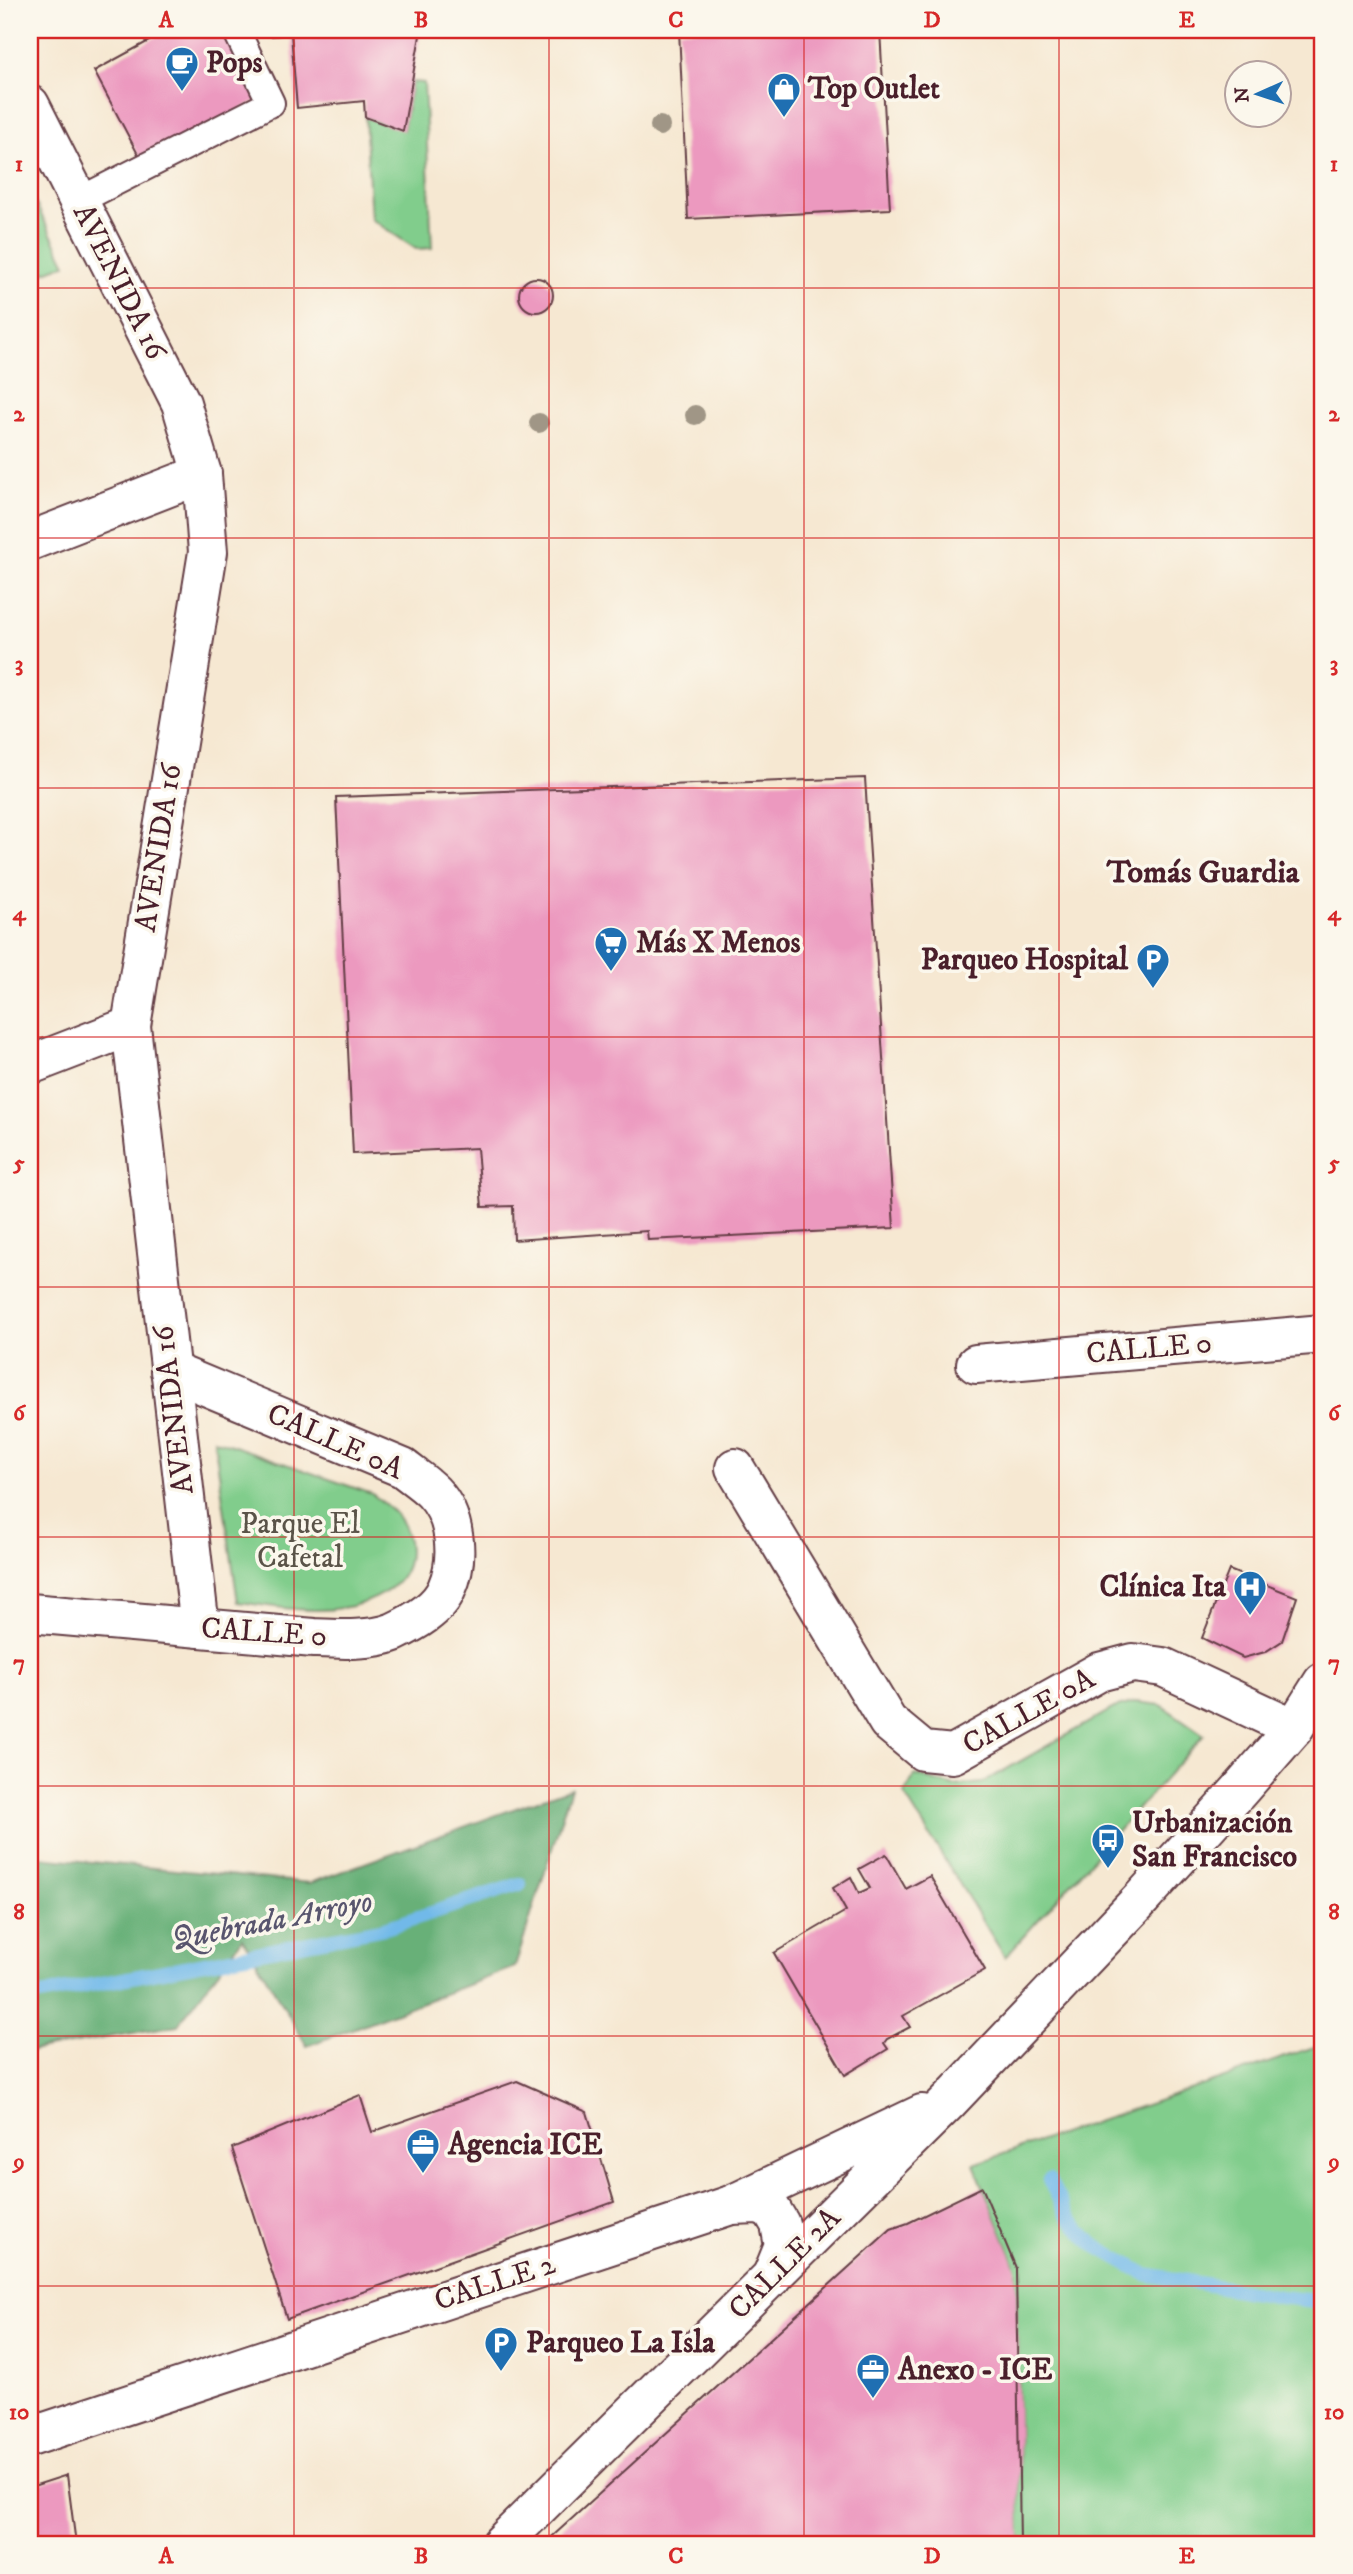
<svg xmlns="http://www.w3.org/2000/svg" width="1353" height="2574" viewBox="0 0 1353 2574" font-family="'IM FELL DW Pica',serif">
	<rect width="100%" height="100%" fill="#fbf7ec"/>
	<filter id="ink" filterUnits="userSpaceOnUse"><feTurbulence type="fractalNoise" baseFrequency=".0143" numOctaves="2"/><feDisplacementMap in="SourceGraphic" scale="14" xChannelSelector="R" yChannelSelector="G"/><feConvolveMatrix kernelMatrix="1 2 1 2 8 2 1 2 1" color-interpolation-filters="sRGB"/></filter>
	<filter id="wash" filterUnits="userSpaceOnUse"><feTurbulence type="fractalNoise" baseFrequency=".00686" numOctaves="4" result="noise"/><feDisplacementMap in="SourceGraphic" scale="28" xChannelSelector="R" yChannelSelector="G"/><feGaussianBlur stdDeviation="1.57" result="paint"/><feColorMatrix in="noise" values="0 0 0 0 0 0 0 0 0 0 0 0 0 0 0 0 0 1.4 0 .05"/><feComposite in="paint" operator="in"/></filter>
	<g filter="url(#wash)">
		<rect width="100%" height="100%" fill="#f6e8d2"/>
		<g fill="#81cd8c" stroke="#66765c" stroke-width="2">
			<polygon points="412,82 424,83 432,248 416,249 371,219 365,117 403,130"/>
			<polygon points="30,192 66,264 30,278"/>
			<path d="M214 1439 372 1494C394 1510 408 1522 409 1550 410 1596 351 1611 314 1610 289 1610 263 1605 238 1602Z"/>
			<polygon points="1136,1702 1161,1705 1204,1735 1005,1957 904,1794 915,1775 954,1786 982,1783 1114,1708"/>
			<polygon points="1323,2044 1323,2544 1020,2544 1016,2268 974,2164"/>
		</g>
		<polygon fill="#68b078" stroke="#596852" stroke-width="2" points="571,1788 515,1967 307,2046 243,1938 178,2025 30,2051 30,1856 310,1883"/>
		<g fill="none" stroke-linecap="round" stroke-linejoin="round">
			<g stroke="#71b9e9" stroke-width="14">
				<polyline points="30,1997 385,1928 520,1884"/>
				<polyline points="1049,2180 1068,2217 1093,2244 1145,2274 1280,2297 1323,2302"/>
			</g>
		</g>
		<g id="blocks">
			<g fill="#ec99bf">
				<polygon points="169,30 225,30 260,99 141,160 94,71"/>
				<polygon points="271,30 421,30 403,131 365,117 364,101 297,108 291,34 272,36"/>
				<polygon points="679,30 880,30 890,209 688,219"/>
				<circle cx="536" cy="295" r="17"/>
				<polygon points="865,778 894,1228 648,1240 647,1231 514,1240 513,1206 482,1207 477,1148 353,1154 336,797"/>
				<polygon points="1229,1570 1297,1597 1282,1641 1265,1652 1243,1658 1202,1638"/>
				<polygon points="886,1854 906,1889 930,1876 985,1970 903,2016 910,2027 887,2039 884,2043 888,2049 845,2075 774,1953 846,1911 833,1888 851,1877 859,1893 870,1888 859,1869"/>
				<polygon points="517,2081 587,2112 614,2202 287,2319 232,2148 360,2095 372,2132"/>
				<polygon points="982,2187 1016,2268 1020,2544 544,2544 891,2229 908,2223"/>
				<polygon points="67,2475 76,2544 30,2544 30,2487"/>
			</g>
		</g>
	</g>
	<g filter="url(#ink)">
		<use href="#blocks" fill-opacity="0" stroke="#643d44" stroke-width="2"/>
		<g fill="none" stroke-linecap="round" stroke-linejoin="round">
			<defs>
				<polyline id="service" points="78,201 271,103 236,30"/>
				<g id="minor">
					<polyline points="30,105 181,403 202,474 208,552 131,1026 200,1628"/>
					<polyline points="30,541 202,474"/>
					<polyline points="30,1065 131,1026"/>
					<polyline points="976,1364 1323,1334"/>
					<polyline points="735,1468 888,1722 923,1751 953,1754 1099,1672 1133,1663 1163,1667 1294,1728"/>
					<path d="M30 1613 314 1638C337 1639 372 1641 394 1632 413 1623 439 1609 447 1588 460 1558 456 1516 433 1492 424 1483 413 1476 403 1468L170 1371"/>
					<polyline points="731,2205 759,2204 771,2209 780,2224 784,2246 771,2278"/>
					<polyline points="30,2437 731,2205 922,2114"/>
					<polyline points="501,2544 949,2101 1142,1898 1239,1791 1294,1728 1323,1682"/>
				</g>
			</defs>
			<use href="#service" stroke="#643d44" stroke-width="30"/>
			<use href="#minor" stroke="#643d44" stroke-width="42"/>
			<use href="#service" stroke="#fff" stroke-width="26"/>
			<use href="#minor" stroke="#fff" stroke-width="38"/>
		</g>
		<g fill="#a09686">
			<circle cx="660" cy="126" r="10"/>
			<circle cx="695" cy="415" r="10"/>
			<circle cx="539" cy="423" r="10"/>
		</g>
	</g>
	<path fill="none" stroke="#d62828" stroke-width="2" stroke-opacity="0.55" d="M294 30V2544M549 30V2544M804 30V2544M1059 30V2544M30 288H1323M30 538H1323M30 788H1323M30 1037H1323M30 1287H1323M30 1537H1323M30 1786H1323M30 2036H1323M30 2286H1323"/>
	<defs>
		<symbol id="cafe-pin" viewBox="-11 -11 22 30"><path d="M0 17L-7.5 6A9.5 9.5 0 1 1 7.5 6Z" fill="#1f6fb2" stroke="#fbf7ec"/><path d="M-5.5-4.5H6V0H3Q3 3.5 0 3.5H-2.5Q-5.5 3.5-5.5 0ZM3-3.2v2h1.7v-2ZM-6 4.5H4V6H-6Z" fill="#fff"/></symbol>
		<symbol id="shop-pin" viewBox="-11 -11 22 30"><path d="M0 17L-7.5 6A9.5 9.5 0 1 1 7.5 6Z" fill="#1f6fb2" stroke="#fbf7ec"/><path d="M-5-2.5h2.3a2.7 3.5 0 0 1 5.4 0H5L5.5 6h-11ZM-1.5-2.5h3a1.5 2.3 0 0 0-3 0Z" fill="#fff"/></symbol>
		<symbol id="supermarket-pin" viewBox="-11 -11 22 30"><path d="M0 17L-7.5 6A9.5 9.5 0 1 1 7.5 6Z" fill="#1f6fb2" stroke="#fbf7ec"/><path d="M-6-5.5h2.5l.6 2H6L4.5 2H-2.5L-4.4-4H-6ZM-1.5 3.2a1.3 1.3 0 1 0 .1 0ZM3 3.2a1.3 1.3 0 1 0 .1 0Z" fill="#fff"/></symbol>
		<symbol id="parking-pin" viewBox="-11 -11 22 30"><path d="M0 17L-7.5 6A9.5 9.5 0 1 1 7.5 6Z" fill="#1f6fb2" stroke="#fbf7ec"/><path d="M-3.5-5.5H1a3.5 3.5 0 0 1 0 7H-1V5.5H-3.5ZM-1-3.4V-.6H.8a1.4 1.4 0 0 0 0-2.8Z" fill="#fff"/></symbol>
		<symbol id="hospital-pin" viewBox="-11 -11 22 30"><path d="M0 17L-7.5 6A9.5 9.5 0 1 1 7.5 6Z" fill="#1f6fb2" stroke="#fbf7ec"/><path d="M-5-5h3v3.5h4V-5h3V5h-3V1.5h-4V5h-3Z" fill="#fff"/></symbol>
		<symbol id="bus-pin" viewBox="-11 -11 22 30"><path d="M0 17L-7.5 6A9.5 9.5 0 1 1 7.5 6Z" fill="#1f6fb2" stroke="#fbf7ec"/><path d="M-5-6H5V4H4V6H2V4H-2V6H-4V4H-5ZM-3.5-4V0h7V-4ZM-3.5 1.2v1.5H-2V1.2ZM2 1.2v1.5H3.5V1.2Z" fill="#fff"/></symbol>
		<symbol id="office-pin" viewBox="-11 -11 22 30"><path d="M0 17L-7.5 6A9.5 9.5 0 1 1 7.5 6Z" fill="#1f6fb2" stroke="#fbf7ec"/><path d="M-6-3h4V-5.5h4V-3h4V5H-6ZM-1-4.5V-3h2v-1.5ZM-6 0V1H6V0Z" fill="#fff"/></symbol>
	</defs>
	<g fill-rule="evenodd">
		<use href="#cafe-pin" x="163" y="44" width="38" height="52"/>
		<use href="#shop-pin" x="765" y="70" width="38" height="52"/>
		<use href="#supermarket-pin" x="592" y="924" width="38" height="52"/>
		<use href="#parking-pin" x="1134" y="941" width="38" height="52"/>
		<use href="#hospital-pin" x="1231" y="1568" width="38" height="52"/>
		<use href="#bus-pin" x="1089" y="1821" width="38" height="52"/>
		<use href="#office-pin" x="404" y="2126" width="38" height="52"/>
		<use href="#parking-pin" x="482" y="2324" width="38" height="52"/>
		<use href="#office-pin" x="854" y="2351" width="38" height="52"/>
	</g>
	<g text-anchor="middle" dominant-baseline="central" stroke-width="7" stroke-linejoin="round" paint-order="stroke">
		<g font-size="30" font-weight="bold" fill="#4a1f2b" stroke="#fbf7ec" text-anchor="start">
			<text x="206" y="63">Pops</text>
			<text x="808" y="89">Top Outlet</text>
			<text x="636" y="943">Más X Menos</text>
			<text x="1128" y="960" text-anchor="end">Parqueo Hospital</text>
			<text x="1226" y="1587" text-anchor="end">Clínica Ita</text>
			<text x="1132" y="1823">Urbanización<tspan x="1132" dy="34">San Francisco</tspan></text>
			<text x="448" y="2145">Agencia ICE</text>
			<text x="526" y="2343">Parqueo La Isla</text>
			<text x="898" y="2370">Anexo - ICE</text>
		</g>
		<g font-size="30" fill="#4a1f2b" stroke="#fbf7ec">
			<text transform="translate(119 282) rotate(63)">AVENIDA 16</text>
			<text transform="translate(159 848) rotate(-81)">AVENIDA 16</text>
			<text transform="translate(1149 1349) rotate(-5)">CALLE 0</text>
			<text transform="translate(174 1410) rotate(-97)">AVENIDA 16</text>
			<text transform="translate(335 1442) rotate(24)">CALLE 0A</text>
			<text transform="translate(264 1633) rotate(4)">CALLE 0</text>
			<text transform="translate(1029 1712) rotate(-29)">CALLE 0A</text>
			<text transform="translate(785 2264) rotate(-45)">CALLE 2A</text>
			<text transform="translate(495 2283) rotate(-18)">CALLE 2</text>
		</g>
		<g font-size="30" fill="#5a5348" stroke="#fbf7ec">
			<text x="300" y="1524">Parque El<tspan x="300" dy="34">Cafetal</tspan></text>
		</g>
		<g font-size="32" font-weight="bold" fill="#4a1f2b" stroke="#fbf7ec">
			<text x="1203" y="873">Tomás Guardia</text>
		</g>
		<g font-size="32" font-style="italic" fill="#58556e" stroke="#fbf7ec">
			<text transform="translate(272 1921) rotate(-11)">Quebrada Arroyo</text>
		</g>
	</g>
	<rect width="1353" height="2574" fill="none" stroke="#fbf7ec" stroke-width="77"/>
	<g transform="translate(1258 94) rotate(267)"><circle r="33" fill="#fbf7ec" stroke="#b4a19f" stroke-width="2"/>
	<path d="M0-5L12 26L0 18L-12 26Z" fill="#1f6fb2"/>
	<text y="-10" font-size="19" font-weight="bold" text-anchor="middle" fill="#4a1f2b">N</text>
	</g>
	<rect x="38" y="38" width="1276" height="2498" fill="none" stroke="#d62828" stroke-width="2.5"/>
	<g font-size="23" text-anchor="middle" font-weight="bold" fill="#d62828">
		<text x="166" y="27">A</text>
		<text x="421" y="27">B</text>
		<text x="676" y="27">C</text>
		<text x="932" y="27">D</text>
		<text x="1187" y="27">E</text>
		<text x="19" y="171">1</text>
		<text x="1334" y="171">1</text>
		<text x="19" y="421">2</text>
		<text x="1334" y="421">2</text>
		<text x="19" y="671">3</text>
		<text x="1334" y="671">3</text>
		<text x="19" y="920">4</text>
		<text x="1334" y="920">4</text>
		<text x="19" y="1170">5</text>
		<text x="1334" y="1170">5</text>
		<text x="19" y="1420">6</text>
		<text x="1334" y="1420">6</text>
		<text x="19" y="1670">7</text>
		<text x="1334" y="1670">7</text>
		<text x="19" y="1919">8</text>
		<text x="1334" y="1919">8</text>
		<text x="19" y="2169">9</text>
		<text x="1334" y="2169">9</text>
		<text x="19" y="2419">10</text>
		<text x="1334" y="2419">10</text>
		<text x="166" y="2563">A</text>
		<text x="421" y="2563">B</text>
		<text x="676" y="2563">C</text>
		<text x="932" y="2563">D</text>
		<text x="1187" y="2563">E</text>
	</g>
</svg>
